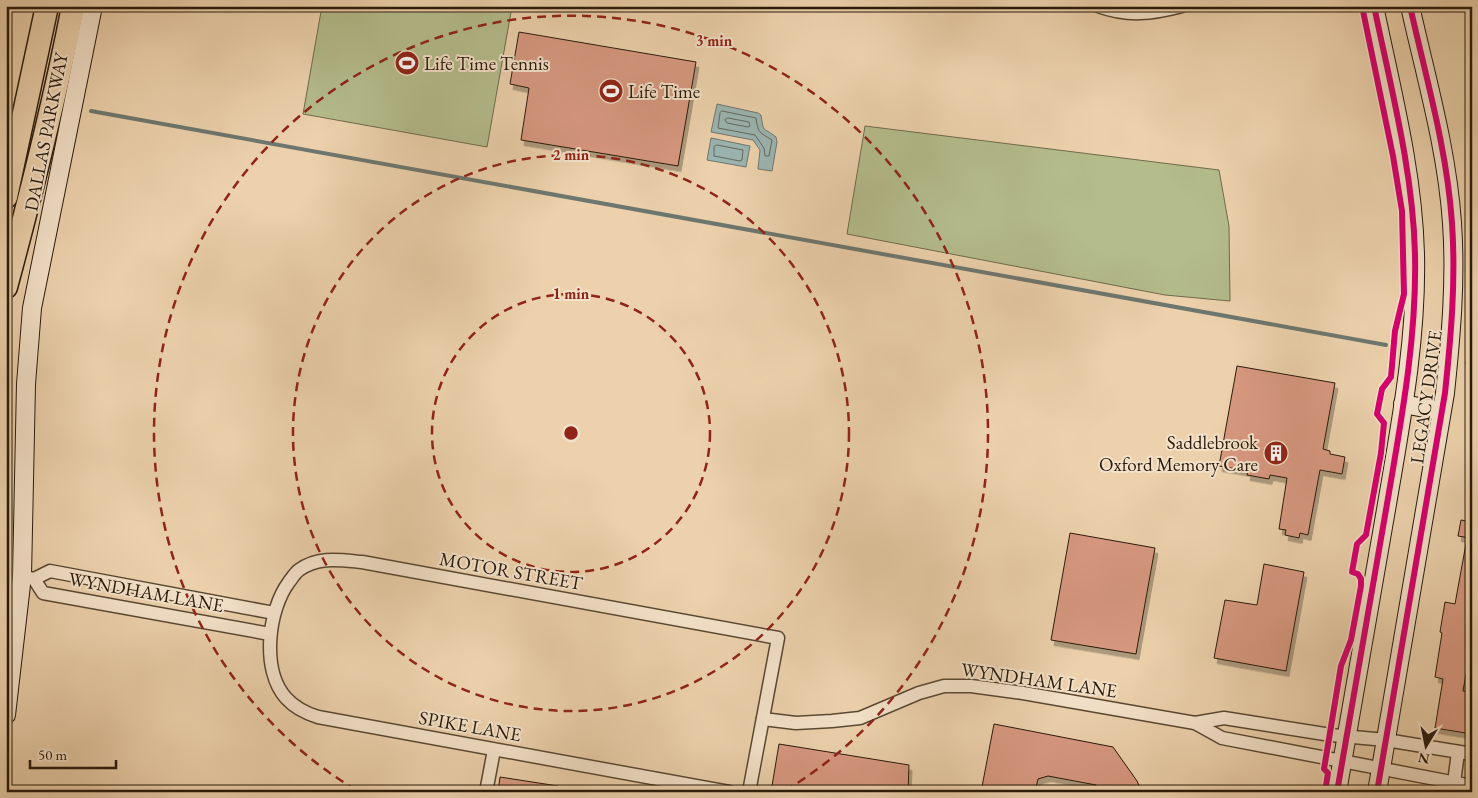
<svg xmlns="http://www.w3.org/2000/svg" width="1478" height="798" viewBox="0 0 1478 798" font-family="'EB Garamond',serif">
	<defs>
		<filter id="shadow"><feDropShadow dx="3" dy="5.5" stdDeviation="0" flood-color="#0004"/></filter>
	</defs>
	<rect width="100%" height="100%" fill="#ecd1ac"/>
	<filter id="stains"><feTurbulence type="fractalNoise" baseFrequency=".004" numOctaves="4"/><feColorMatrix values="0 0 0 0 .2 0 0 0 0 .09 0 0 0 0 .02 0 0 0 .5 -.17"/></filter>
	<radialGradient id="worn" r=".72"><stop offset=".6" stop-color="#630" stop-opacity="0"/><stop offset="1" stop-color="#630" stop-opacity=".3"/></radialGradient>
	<g fill="#b4bc8c" stroke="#6e6b4c">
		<polygon points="322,6 477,6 511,12 487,147 303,114"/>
		<polygon points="865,126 1219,170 1229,226 1230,301 1165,295 847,234"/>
	</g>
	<g fill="#9bb5b2" stroke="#6d776f">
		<path d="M717 104 758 113 761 115C764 134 762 126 776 137L777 142 772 171 758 169 760 150 753 140 711 132Z"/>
		<polygon points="711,138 750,146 746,167 707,160"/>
	</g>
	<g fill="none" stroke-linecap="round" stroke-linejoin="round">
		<g stroke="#62685e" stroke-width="1">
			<path d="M722 111 756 118C758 133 759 132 772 140L769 156H765L764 148 755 135 718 128 720 113Z"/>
			<polygon points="728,118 749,122 750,126 748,127 727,123 725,120"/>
			<polygon points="717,145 743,150 742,160 740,161 714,156 714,147"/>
		</g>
		<g stroke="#6d776f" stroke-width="4">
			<polyline points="91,111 1386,345"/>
			<polyline points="1467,363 1472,364"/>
		</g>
	</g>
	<g fill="#d79880" stroke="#291a0b" filter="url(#shadow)">
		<polygon points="519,32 696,62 678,166 521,140 529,88 510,84"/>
		<polygon points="1237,366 1335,383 1323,449 1330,451 1330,454 1345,457 1342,474 1320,470 1308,535 1300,533 1299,538 1285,535 1286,530 1279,529 1287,478 1270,475 1269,479 1247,475 1248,471 1219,466"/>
		<polygon points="1461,520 1472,522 1472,675 1466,674 1463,691 1472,692 1472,734 1435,728 1443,679 1435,677 1442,633 1440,632 1445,602 1455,604 1467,538 1470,538 1458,536"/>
		<polygon points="1070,533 1155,548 1136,654 1051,640"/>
		<polygon points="1264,564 1304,572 1286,671 1214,658 1225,600 1257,605"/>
		<polygon points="994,724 1113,747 1137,781 1142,792 1095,792 1096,785 1048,776 1038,779 1035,792 981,792"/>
		<polygon points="779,744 909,765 908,792 771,792"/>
		<polygon points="500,777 558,786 557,792 498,792"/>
	</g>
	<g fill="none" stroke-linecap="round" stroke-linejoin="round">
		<defs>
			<g id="minor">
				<path d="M1098 6C1128 17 1152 14 1182 6"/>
				<polyline points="22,576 34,579 43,593 270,634"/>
				<polyline points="34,579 50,571 274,613"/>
				<polyline points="763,719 796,723 832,721 860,718 919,693 944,686 971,686 1023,693 1195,723 1222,738 1472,786"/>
				<polyline points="1195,723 1224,718 1331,735 1386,740 1472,754"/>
				<polyline points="1454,783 1458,752"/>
				<polyline points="486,792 494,750"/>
				<path d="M729 792 318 717C305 713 295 708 286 698 261 670 268 610 289 582 292 578 295 573 299 570 318 556 340 560 362 562L778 638 749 792"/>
			</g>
			<g id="secondary">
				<polyline points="1403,404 1441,411"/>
				<polyline points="6,715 22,576 26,384 32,308 93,6"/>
				<path d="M1337 792C1354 696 1370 600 1387 504 1401 422 1417 338 1415 254 1413 171 1391 88 1374 6"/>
				<path d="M1377 792 1445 393C1451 336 1456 280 1452 223 1447 149 1426 78 1410 6"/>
			</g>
			<g id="motorway">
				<polyline points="6,197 47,6"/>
				<path d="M6 287C31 194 55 101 73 6"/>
			</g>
		</defs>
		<use href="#minor" stroke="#5a4833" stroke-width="15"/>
		<use href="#secondary" stroke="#291a0b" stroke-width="20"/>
		<use href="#motorway" stroke="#291a0b" stroke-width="25"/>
		<use href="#minor" stroke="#f3e1c9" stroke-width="12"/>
		<use href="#secondary" stroke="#f3e1c9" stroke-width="18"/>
		<use href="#motorway" stroke="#ecd1ac" stroke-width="22"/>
		<defs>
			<g id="cycleway">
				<polyline points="1325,792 1328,773 1324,769 1341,666 1351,640 1361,586 1361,579 1358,574 1352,572 1357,544 1366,535 1381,453 1384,423 1377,414 1382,389 1391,377 1395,331 1404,294 1402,211 1393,156 1362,6"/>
				<path d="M1337 792C1354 696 1370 600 1387 504 1401 422 1417 338 1415 254 1413 171 1391 88 1374 6"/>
				<path d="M1377 792 1445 393C1451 336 1456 280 1452 223 1447 149 1426 78 1410 6"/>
			</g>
		</defs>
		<use href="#cycleway" stroke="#f3e1c9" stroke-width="9"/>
		<use href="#cycleway" stroke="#d6006c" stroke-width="6"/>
	</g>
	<g fill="none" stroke="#8f2418" stroke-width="2.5" stroke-dasharray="9 6">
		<circle cx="571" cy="433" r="139"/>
		<circle cx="571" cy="433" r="278"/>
		<path d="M356 790A417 417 0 1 1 786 790"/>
	</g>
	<defs>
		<symbol id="stadium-disc" viewBox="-11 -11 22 22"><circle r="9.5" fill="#8f2418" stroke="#f3e1c9"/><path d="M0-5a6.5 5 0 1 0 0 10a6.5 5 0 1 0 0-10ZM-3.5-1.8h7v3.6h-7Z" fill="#fff"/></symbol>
		<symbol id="building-disc" viewBox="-11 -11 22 22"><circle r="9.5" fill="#8f2418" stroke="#f3e1c9"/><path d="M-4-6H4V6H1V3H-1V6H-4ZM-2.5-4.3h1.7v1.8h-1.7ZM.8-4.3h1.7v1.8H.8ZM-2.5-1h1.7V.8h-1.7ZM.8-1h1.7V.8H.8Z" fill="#fff"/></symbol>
	</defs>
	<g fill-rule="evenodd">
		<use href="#stadium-disc" x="393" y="49" width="28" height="28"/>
		<use href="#stadium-disc" x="597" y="77" width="28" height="28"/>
		<use href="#building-disc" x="1262" y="439" width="28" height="28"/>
	</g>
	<g text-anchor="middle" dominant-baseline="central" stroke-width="4" stroke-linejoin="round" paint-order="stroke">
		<g font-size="19" fill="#291a0b" stroke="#f3e1c9" text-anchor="start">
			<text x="424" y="63">Life Time Tennis</text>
			<text x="628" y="91">Life Time</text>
			<text x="1258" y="442" text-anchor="end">Saddlebrook<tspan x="1258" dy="22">Oxford Memory Care</tspan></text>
		</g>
		<g font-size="19" fill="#291a0b" stroke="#f3e1c9">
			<text transform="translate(46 132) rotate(-79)">DALLAS PARKWAY</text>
			<text transform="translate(1426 397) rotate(-82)">LEGACY DRIVE</text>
			<text transform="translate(511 571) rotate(10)">MOTOR STREET</text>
			<text transform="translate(146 592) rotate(10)">WYNDHAM LANE</text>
			<text transform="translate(1039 680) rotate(8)">WYNDHAM LANE</text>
			<text transform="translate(470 726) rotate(10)">SPIKE LANE</text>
		</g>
	</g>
	<circle cx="571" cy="433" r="8" fill="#8f2418" stroke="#f3e1c9" stroke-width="2.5"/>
	<g font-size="15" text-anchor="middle" font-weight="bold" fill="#8f2418" stroke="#f3e1c9" stroke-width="4" stroke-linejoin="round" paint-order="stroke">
		<text x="714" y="46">3 min</text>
		<text x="571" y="160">2 min</text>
		<text x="571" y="299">1 min</text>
	</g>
	<rect width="1478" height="798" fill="none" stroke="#ecd1ac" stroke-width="25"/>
	<rect x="8" y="8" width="1463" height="783" fill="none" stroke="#291a0b" stroke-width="2.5"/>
	<rect x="12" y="12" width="1453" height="773" fill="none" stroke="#291a0b"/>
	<g transform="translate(1426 746) rotate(190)" stroke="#f3e1c9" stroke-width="4" paint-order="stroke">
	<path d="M0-4L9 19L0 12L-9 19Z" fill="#291a0b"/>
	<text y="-8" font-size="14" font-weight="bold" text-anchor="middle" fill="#291a0b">N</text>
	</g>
	<path d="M30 760v8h86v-8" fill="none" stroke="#291a0b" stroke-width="2.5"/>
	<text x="38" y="760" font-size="15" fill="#291a0b" stroke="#f3e1c9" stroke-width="4" paint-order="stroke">50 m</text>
	<rect width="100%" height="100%" filter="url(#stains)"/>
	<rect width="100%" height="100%" fill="url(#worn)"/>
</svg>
